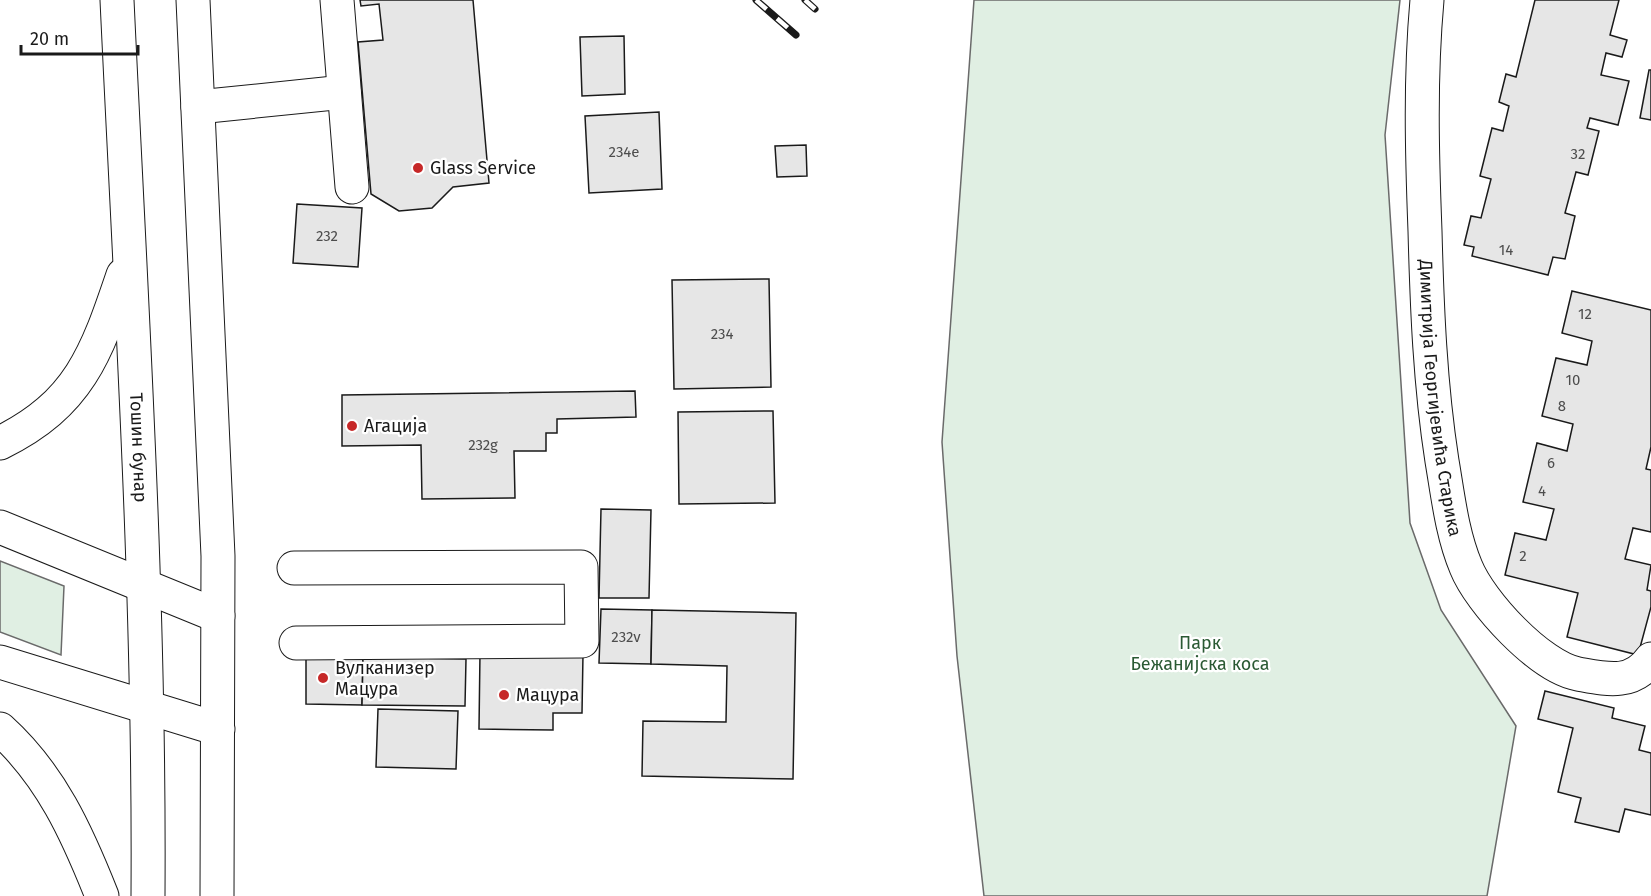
<svg xmlns="http://www.w3.org/2000/svg" width="1651" height="896" viewBox="0 0 1651 896" font-family="'Fira Sans',sans-serif">
	<rect width="100%" height="100%" fill="#fff"/>
	<g fill="#e0efe3" stroke="#6a6a6a" stroke-width="1.5">
		<polygon points="974,0 1400,0 1385,135 1410,523 1441,610 1516,726 1487,896 984,896 957,656 942,442"/>
		<polygon points="0,561 64,586 61,655 0,632"/>
	</g>
	<g fill="#e6e6e6" stroke="#1a1a1a" stroke-width="1.5">
		<polygon points="360,0 473,0 489,183 453,187 432,208 399,211 371,194 358,42 383,40 379,4 361,6"/>
		<polygon points="1535,0 1619,0 1610,35 1627,40 1622,57 1606,53 1601,75 1629,81 1618,125 1590,118 1587,128 1599,131 1588,175 1576,172 1565,213 1575,216 1565,259 1553,257 1548,275 1472,256 1474,247 1464,245 1471,216 1481,218 1491,179 1480,176 1492,128 1503,131 1509,106 1499,102 1506,74 1516,77"/>
		<polygon points="624,36 625,94 582,96 580,37"/>
		<polygon points="1649,70 1651,70 1651,120 1640,118"/>
		<polygon points="659,112 662,189 589,193 585,116"/>
		<polygon points="806,145 807,176 777,177 775,146"/>
		<polygon points="297,204 362,208 358,267 293,263"/>
		<polygon points="769,279 771,387 674,389 672,280"/>
		<polygon points="1572,291 1651,310 1651,447 1646,469 1651,470 1651,532 1633,528 1625,559 1651,565 1647,590 1651,591 1651,607 1638,655 1567,637 1578,593 1505,575 1515,533 1546,540 1554,509 1523,502 1537,443 1567,451 1573,424 1542,416 1556,358 1587,365 1592,341 1562,333"/>
		<polygon points="635,391 636,417 557,419 557,433 546,433 546,451 514,451 515,498 422,499 421,445 342,446 342,395"/>
		<polygon points="773,411 775,503 679,504 678,412"/>
		<polygon points="601,509 651,510 649,598 599,598"/>
		<polygon points="601,609 652,610 651,664 599,663"/>
		<polygon points="652,610 796,613 793,779 642,776 643,721 726,722 727,666 651,664"/>
		<polygon points="480,653 583,654 582,713 553,713 553,730 479,729"/>
		<polygon points="306,656 363,657 362,705 306,704"/>
		<polygon points="363,657 466,659 465,706 362,705"/>
		<polygon points="1545,691 1614,708 1612,718 1645,726 1639,750 1651,753 1651,815 1625,809 1619,832 1575,822 1581,798 1558,792 1573,728 1538,719"/>
		<polygon points="378,709 458,711 456,769 376,767"/>
	</g>
	<g fill="none" stroke-linecap="round" stroke-linejoin="round">
		<defs>
			<g id="minor">
				<polyline points="337,0 352,187"/>
				<path id="s1" d="M1427 0C1420 77 1422 154 1425 231 1427 308 1430 384 1442 461 1448 496 1452 534 1466 567 1480 602 1540 667 1578 674 1606 679 1632 686 1651 659"/>
				<polyline points="198,107 344,92"/>
				<polyline points="0,527 218,616"/>
				<polyline points="294,568 581,567 582,641 296,643"/>
				<polyline points="0,662 218,729"/>
			</g>
			<g id="major">
				<path id="s2" d="M117 0C131 299 150 597 148 896"/>
				<polyline points="193,0 218,556 217,896"/>
				<path d="M0 443C79 404 96 355 123 275"/>
				<path d="M0 729C51 775 77 833 102 896"/>
			</g>
		</defs>
		<use href="#minor" stroke="#1a1a1a" stroke-width="35"/>
		<use href="#major" stroke="#1a1a1a" stroke-width="35"/>
		<use href="#minor" stroke="#fff" stroke-width="33"/>
		<use href="#major" stroke="#fff" stroke-width="33"/>
		<defs>
			<g id="rail">
				<polyline points="756,0 796,35"/>
				<polyline points="805,0 815,9"/>
			</g>
		</defs>
		<use href="#rail" stroke="#1a1a1a" stroke-width="7"/>
		<use href="#rail" stroke="#fff" stroke-width="4.5" stroke-dasharray="14" stroke-linecap="butt"/>
	</g>
	<g fill="#c62828" stroke="#fff" stroke-width="2">
		<circle cx="418" cy="168" r="6"/>
		<circle cx="352" cy="426" r="6"/>
		<circle cx="323" cy="678" r="6"/>
		<circle cx="504" cy="695" r="6"/>
	</g>
	<g text-anchor="middle" dominant-baseline="central" stroke-width="4.5" stroke-linejoin="round" paint-order="stroke">
		<g font-size="15" fill="#4d4d4d">
			<text x="624" y="152">234e</text>
			<text x="1578" y="154">32</text>
			<text x="327" y="236">232</text>
			<text x="1506" y="250">14</text>
			<text x="1585" y="314">12</text>
			<text x="722" y="334">234</text>
			<text x="1573" y="380">10</text>
			<text x="1562" y="406">8</text>
			<text x="483" y="445">232g</text>
			<text x="1551" y="463">6</text>
			<text x="1542" y="491">4</text>
			<text x="1523" y="556">2</text>
			<text x="626" y="637">232v</text>
		</g>
		<g font-size="18" fill="#1a1a1a" stroke="#fff" text-anchor="start">
			<text x="430" y="168">Glass Service</text>
			<text x="364" y="426">Агација</text>
			<text x="335" y="668">Вулканизер<tspan x="335" dy="21">Мацура</tspan></text>
			<text x="516" y="695">Мацура</text>
		</g>
		<g font-size="18" fill="#1a1a1a" stroke="#fff">
			<text stroke="none"><textPath href="#s1" startOffset="399">Димитрија Георгијевића Старика</textPath></text>
			<text stroke="none"><textPath href="#s2" startOffset="448">Тошин бунар</textPath></text>
		</g>
		<g font-size="18" fill="#2b5a34" stroke="#fff">
			<text x="1200" y="643">Парк<tspan x="1200" dy="21">Бежанијска коса</tspan></text>
		</g>
	</g>
	<path d="M21 45v9h117v-9" fill="none" stroke="#1a1a1a" stroke-width="3"/>
	<text x="30" y="45" font-size="18" fill="#1a1a1a" stroke="#ffffff" stroke-width="4.5" paint-order="stroke">20 m</text>
</svg>
